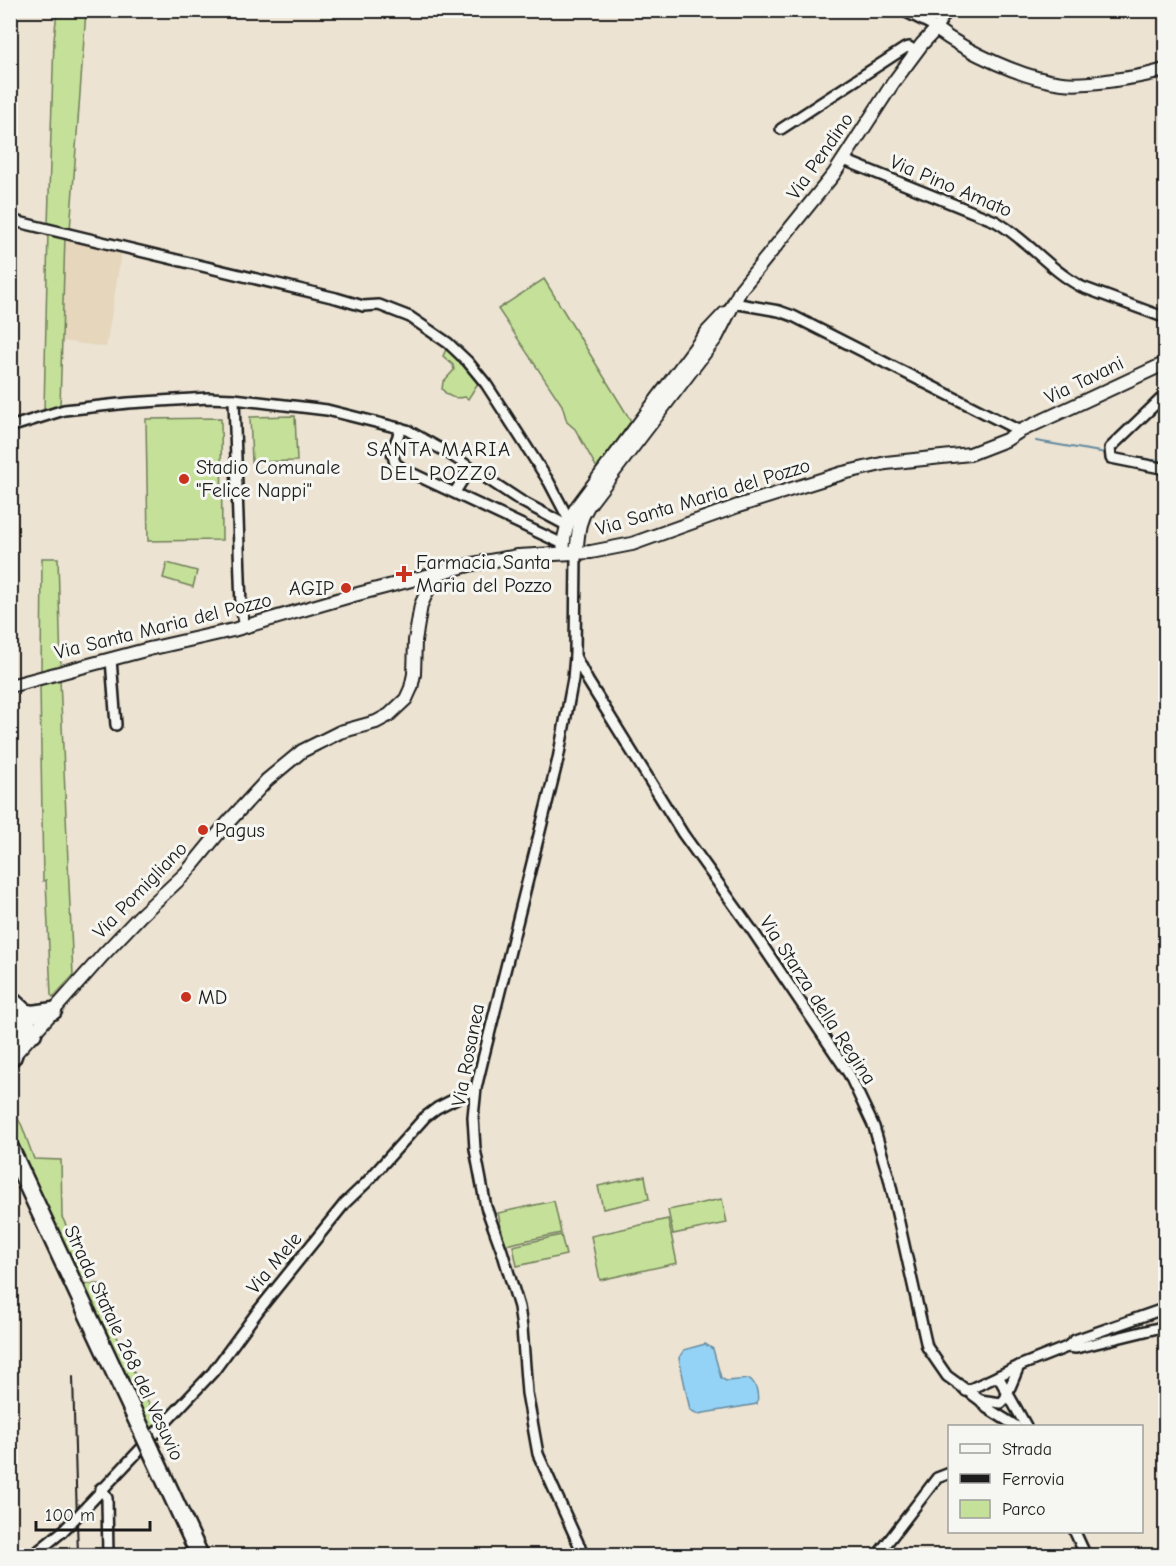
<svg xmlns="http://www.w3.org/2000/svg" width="1176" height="1566" viewBox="0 0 1176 1566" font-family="'Comic Neue',sans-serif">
	<rect width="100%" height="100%" fill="#ece3d2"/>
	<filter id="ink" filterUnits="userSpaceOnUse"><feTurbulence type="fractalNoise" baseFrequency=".0167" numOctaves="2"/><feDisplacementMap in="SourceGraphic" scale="12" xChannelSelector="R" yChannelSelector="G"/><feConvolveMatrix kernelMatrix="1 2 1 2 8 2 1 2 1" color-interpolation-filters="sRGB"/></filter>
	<g filter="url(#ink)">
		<polygon fill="#e5d6bc" points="65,235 122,249 106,347 62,341"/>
		<g fill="#c5e199" stroke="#707e5a" stroke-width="1.5">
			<polygon points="57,11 86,11 70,230 48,225 54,40"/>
			<polygon points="48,231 65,235 60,406 44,411"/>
			<polygon points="544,279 631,421 597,468 575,429 567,422 562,405 498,309"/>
			<path d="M447 347 480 380 468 399 465 397C455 399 449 398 442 389L443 382 454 370 453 365 443 356Z"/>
			<polygon points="295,416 297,461 252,462 250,417"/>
			<polygon points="221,418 222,540 148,541 146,419"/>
			<polygon points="42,558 58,558 61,668 41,674"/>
			<polygon points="167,563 197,571 193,587 163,578"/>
			<polygon points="60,679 73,976 53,997 51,995 46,880 43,881 40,685"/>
			<polygon points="10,1104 22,1126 34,1159 61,1160 62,1217 88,1270 88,1279 78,1276 11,1131"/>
			<polygon points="645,1176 649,1199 603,1209 598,1186"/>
			<polygon points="722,1199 727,1223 673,1234 668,1210"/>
			<polygon points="554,1201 561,1233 505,1245 498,1213"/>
			<polygon points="668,1219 677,1263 600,1280 591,1236"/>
			<polygon points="561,1235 566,1255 517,1266 513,1246"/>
			<polygon points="81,1284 102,1284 104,1287 106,1299 102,1305 153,1412 164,1416 164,1420 152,1434"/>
		</g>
		<path fill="#95d3f6" stroke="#658a9f" stroke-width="1.5" d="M705 1344 713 1349 721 1378 726 1381 750 1379C757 1385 759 1396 757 1404L698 1414 690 1410 679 1358 684 1350Z"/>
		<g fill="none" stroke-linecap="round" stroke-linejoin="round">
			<g stroke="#658a9f" stroke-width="2">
				<polyline points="1036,441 1106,453"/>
				<polyline points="1121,455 1166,462"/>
			</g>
			<defs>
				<g id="street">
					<polyline points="902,10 930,24 936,29 948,10"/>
					<polyline points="781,129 905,48 909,47 916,52"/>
					<path d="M844 160 995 221C1027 239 1049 270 1082 287L1166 318"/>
					<polyline points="10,220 336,298 363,306 379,305 410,317 448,343 468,362 486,384 519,435 549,482 569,520"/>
					<polyline points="733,303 779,311 793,316 1020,431"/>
					<polyline points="1166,394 1110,448 1111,458 1166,469"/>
					<polyline points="234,399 241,607 245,627"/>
					<polyline points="10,427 64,410 128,403 208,398 234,399 327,410 407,430 448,453 521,501 566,525"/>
					<polyline points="401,428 392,452 395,463 403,469 563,544"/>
					<polyline points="455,492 470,468"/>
					<polyline points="576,553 575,656 573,679 558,759 483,1059 476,1088 473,1117 475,1149 486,1207 502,1251 519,1307 522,1328 527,1393 538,1454 584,1556"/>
					<polyline points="575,656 588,681 683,834 754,933 849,1074 874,1127 889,1178 927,1347 947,1376 980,1400 987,1408 1016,1426"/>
					<polyline points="111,659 116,725"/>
					<polyline points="1067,1347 1075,1340 1166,1308"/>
					<polyline points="998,1376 1019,1366 1067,1347 1076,1348 1166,1326"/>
					<polyline points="966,1391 998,1376 1026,1426"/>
					<polyline points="980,1400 1001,1403 1005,1399 1019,1366"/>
					<polyline points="101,1488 107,1498 108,1556"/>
					<polyline points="87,1506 213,1372 258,1311 345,1203 366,1183 425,1117 437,1108 476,1088"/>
					<polyline points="1075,1532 1086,1556"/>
					<polyline points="32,1556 63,1531"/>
					<polyline points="877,1556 937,1478 950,1473"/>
				</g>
				<g id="secondary">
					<path d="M564 553C562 534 568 521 578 505L707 332 725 313"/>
					<path d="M576 553C579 533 577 524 588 506L716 338 741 289 834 174 893 83 922 44 936 29C967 52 1024 79 1062 83 1081 85 1101 82 1121 79 1136 77 1151 75 1166 69"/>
					<polyline points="10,686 149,649 233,630 354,595 473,564 518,556 591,552 632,544 738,506 843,473 886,463 970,454 1006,440 1020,431 1166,363"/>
					<polyline points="14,1055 103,955 140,916 186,873 222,829 267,780 302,751 340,732 376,722 389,715 406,699 411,688 414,674 415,641 421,605 435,574"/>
				</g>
				<g id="highway">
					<polyline points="11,1000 18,1029 13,1056"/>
					<polyline points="11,1000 24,1012 32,1014 53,1011"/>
					<polyline points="18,1010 33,1033"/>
					<polyline points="10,1148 144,1435"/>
					<polyline points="151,1450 200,1556"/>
				</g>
			</defs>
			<use href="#street" stroke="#1c1c1c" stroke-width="14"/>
			<use href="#secondary" stroke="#1c1c1c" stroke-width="16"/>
			<use href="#highway" stroke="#1c1c1c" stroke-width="21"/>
			<use href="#street" stroke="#f6f6f2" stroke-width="9"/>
			<use href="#secondary" stroke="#f6f6f2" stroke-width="12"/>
			<use href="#highway" stroke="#f6f6f2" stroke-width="16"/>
			<polyline stroke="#1c1c1c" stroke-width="2" points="73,1377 78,1556"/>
			<defs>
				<polyline id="street-bridge" points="63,1531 87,1506"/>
				<polyline id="highway-bridge" points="144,1435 151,1450"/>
			</defs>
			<use href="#street-bridge" stroke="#1c1c1c" stroke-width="14" stroke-linecap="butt"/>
			<use href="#highway-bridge" stroke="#1c1c1c" stroke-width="21" stroke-linecap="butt"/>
			<use href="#street-bridge" stroke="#f6f6f2" stroke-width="9"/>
			<use href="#highway-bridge" stroke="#f6f6f2" stroke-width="16"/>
		</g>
	</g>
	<g fill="#c8321e" stroke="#f6f6f2" stroke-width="2">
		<circle cx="184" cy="479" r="6"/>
		<path d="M401 565h6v6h6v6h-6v6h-6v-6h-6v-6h6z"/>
		<circle cx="346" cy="588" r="6"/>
		<circle cx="203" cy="830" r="6"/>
		<circle cx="186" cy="997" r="6"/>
	</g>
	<g text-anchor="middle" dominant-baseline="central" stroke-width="6" stroke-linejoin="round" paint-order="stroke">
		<g font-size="20" fill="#1c1c1c" stroke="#f6f6f2">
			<text transform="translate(820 156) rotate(-55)">Via Pendino</text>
			<text transform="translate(951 186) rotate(23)">Via Pino Amato</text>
			<text transform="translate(1084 380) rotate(-26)">Via Tavani</text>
			<text transform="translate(703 497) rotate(-17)">Via Santa Maria del Pozzo</text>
			<text transform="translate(163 626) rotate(-14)">Via Santa Maria del Pozzo</text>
			<text transform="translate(140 890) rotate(-46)">Via Pomigliano</text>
			<text transform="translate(818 1000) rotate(57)">Via Starza della Regina</text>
			<text transform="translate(468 1055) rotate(-79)">Via Rosanea</text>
			<text transform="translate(274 1263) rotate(-50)">Via Mele</text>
			<text transform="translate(124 1343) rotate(65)">Strada Statale 268 del Vesuvio</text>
		</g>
		<g font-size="20" fill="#1c1c1c" stroke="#f6f6f2" text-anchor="start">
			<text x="196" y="467">Stadio Comunale<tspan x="196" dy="23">"Felice Nappi"</tspan></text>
			<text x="416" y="562">Farmacia Santa<tspan x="416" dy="23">Maria del Pozzo</tspan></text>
			<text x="334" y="588" text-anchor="end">AGIP</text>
			<text x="215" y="830">Pagus</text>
			<text x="198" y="997">MD</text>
		</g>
		<g font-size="21" letter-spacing="1.5" fill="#1c1c1c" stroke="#f6f6f2">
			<text x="439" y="449">SANTA MARIA<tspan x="439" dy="24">DEL POZZO</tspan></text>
		</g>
	</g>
	<rect width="1176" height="1566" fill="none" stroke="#f6f6f2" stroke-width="36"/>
	<rect x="18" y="18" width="1140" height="1530" fill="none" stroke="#1c1c1c" stroke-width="2" filter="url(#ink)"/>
	<rect x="948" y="1425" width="195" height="108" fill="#f6f6f2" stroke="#9f9f9c" stroke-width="1.5"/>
	<rect x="960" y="1444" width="30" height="9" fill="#f6f6f2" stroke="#9f9f9c" stroke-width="1.5"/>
	<text x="1002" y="1455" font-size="18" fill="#1c1c1c">Strada</text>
	<rect x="960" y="1474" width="30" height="9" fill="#1c1c1c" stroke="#9f9f9c" stroke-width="1.5"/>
	<text x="1002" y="1485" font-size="18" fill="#1c1c1c">Ferrovia</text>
	<rect x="960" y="1500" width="30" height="18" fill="#c5e199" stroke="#9f9f9c" stroke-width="1.5"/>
	<text x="1002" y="1515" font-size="18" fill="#1c1c1c">Parco</text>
	<path d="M36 1521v9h114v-9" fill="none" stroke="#1c1c1c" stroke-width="3"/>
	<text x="45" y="1521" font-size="18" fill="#1c1c1c" stroke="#f6f6f2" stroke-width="4.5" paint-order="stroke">100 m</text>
</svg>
